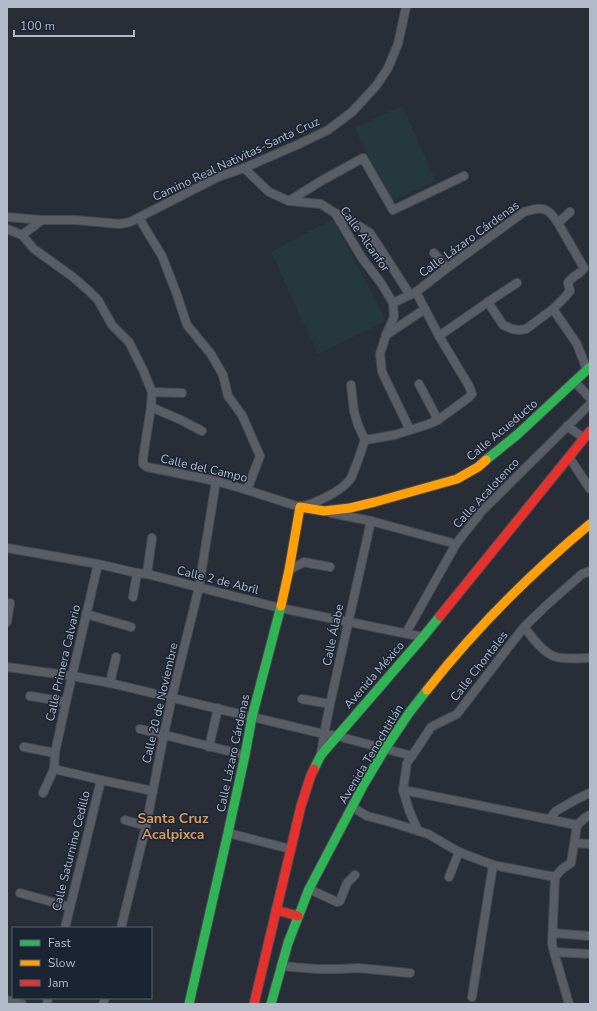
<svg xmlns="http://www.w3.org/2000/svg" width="597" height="1011" viewBox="0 0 597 1011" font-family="'Nunito Sans',sans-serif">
	<rect width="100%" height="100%" fill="#282e38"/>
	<g fill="#25383e">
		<polygon points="402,106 436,181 387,204 355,127"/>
		<polygon points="333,219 386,321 318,354 271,252"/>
	</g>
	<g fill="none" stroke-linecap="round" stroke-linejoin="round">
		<defs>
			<g id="street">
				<path d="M244 168 269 192 289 201 321 204 335 213 362 258 381 283 393 303 416 292 447 268 524 212C542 206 548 207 558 223L584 268C580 275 571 276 568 283L570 291 565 297 553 309 526 329 519 330 512 329 503 325 488 302"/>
				<polyline points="289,201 321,181 363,158 393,210 464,176"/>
				<polyline points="335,213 348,219 370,233 385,256 410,295"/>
				<polyline points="7,217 42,220 75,220 120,224 130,222 218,177 244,168 299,144 328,130 352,112 376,86 388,68 398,44 406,7"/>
				<polyline points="139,218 162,256 176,292 187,325 211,354 223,375 228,396 242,415 260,456 247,490"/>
				<polyline points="558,223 570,212"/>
				<path d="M7 229 22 235 34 249 73 277 89 291 98 300 112 325 129 342 143 370 152 392 151 407 143 458V464L147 467 216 481 247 490 300 507C314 504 343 491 351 478 356 467 361 451 365 440L394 435 429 424 438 420 468 398 472 394 469 386 439 336 416 292"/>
				<polyline points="22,235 42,220"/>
				<polyline points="434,253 447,268"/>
				<polyline points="393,303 394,317 386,335 380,354 382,372 410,430"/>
				<polyline points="553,309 577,344 587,370"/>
				<polyline points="386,335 425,309"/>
				<polyline points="439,336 488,302 517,283"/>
				<polyline points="575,382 590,398"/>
				<polyline points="419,384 438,420"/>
				<polyline points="351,385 354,411 358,425 365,440"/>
				<polyline points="152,392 182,393"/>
				<polyline points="151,407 181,420 202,431"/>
				<polyline points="567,426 584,438"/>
				<polyline points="569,457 590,489"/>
				<polyline points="331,513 371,521 456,544"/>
				<polyline points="7,548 98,564 137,573 147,574 280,608 423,637"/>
				<polyline points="289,570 304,562 330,567"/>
				<polyline points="147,574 152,538"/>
				<polyline points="133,597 137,573"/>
				<polyline points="86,614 131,627"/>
				<polyline points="7,622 10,603"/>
				<path d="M524 627C534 639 545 657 562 658 571 659 581 658 590 658"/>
				<polyline points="406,633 456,544 482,511 590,404"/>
				<polyline points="7,667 72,676 110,683 324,734 337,736 412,756"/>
				<polyline points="110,683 116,657"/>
				<polyline points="30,696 66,702"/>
				<polyline points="302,699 330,704"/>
				<path d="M140 729C175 737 210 747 245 755"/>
				<polyline points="24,747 55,753"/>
				<polyline points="209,747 218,708"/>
				<polyline points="321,755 324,734 330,704 371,521"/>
				<polyline points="54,769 101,780 153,791"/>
				<polyline points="403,790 577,825"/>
				<polyline points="43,793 54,769 55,753 66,702 98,564"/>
				<polyline points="352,807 367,816 390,822 428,834 459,852 493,865 555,877"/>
				<polyline points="550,819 556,811 577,799 590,793"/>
				<polyline points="125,820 146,826"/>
				<polyline points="577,825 586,817 590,815"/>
				<polyline points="418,831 409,810 403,790 407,763 420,744 431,727 457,714 524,627 549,603 582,574 590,571"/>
				<polyline points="228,833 290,849"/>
				<polyline points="575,843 590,844"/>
				<polyline points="449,877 459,852"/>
				<polyline points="309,889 337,902 340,901 347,883 355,875"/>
				<polyline points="20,893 70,907"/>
				<polyline points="65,928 101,780"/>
				<polyline points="121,928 146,826 164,734 172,697 199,587 216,481"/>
				<polyline points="553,933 590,936"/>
				<polyline points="554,952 590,954"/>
				<polyline points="281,966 317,969 341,969 358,968 410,973"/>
				<polyline points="472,997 493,865"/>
				<polyline points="7,1000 22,1004"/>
				<polyline points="47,1004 48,998"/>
				<polyline points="103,1004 105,998"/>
				<polyline points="569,1004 554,952 552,944 555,877 562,869 571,863 577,825"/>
			</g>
			<g id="fast">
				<polyline points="486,460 518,434 590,367"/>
				<polyline points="314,769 321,755 423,637 440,616"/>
				<polyline points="189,1004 228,833 245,755 252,717 281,606"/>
				<polyline points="271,1004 288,943 309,889 364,784 385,749 409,713 427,690"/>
			</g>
			<g id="slow">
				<polyline points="281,606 289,570 300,507 324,511 350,508 375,502 457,479 478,467 486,460"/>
				<path d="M427 690C475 629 530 574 590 524"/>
			</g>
			<g id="jam">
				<polyline points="440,616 590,431"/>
				<polyline points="276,910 298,916"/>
				<polyline points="254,1004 301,806 311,775 314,769"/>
			</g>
		</defs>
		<use href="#street" stroke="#454950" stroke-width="10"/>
		<use href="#fast" stroke="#454950" stroke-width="11"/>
		<use href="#slow" stroke="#454950" stroke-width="11"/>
		<use href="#jam" stroke="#454950" stroke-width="11"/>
		<use href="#street" stroke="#595d65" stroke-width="8"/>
		<use href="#fast" stroke="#30b455" stroke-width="9"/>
		<use href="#slow" stroke="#ff9f0a" stroke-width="9"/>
		<use href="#jam" stroke="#e5322d" stroke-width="9"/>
	</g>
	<g text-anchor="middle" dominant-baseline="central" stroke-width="3" stroke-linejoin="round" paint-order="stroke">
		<g font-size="12" fill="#b2b9c9" stroke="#1b2433">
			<text transform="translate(236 159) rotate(-25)">Camino Real Nativitas-Santa Cruz</text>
			<text transform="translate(365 239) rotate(55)">Calle Alcanfor</text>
			<text transform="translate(469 239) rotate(-36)">Calle Lázaro Cárdenas</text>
			<text transform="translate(502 430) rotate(-40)">Calle Acueducto</text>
			<text transform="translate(204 468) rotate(13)">Calle del Campo</text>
			<text transform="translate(486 493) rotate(-47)">Calle Acalotenco</text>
			<text transform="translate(218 580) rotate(14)">Calle 2 de Abril</text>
			<text transform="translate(333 635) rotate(-78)">Calle Álabe</text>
			<text transform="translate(63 663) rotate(-77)">Calle Primera Calvario</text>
			<text transform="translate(479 666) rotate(-52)">Calle Chontales</text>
			<text transform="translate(374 675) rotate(-49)">Avenida México</text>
			<text transform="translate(160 703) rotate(-77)">Calle 20 de Noviembre</text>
			<text transform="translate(233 753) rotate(-78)">Calle Lázaro Cárdenas</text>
			<text transform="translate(371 754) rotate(-59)">Avenida Tenochtitlán</text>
			<text transform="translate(71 851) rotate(-76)">Calle Saturnino Cedillo</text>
		</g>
		<g font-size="14" font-weight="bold" fill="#d99a5d" stroke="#1b2433">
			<text x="173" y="818">Santa Cruz<tspan x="173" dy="16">Acalpixca</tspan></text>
		</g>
	</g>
	<rect width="597" height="1011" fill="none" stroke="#b2b9c9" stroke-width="16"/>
	<rect x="12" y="927" width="140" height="72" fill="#1b2433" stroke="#57606f"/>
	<rect x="20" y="940" width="20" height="6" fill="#30b455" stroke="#57606f"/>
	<text x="48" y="947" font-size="12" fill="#b2b9c9">Fast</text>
	<rect x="20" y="960" width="20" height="6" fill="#ff9f0a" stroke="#57606f"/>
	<text x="48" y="967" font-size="12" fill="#b2b9c9">Slow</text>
	<rect x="20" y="980" width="20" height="6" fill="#e5322d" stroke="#57606f"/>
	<text x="48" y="987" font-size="12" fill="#b2b9c9">Jam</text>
	<path d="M14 30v6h120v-6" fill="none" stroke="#b2b9c9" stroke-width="2"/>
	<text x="20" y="30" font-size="12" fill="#b2b9c9" stroke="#1b2433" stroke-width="3" paint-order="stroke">100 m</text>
</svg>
